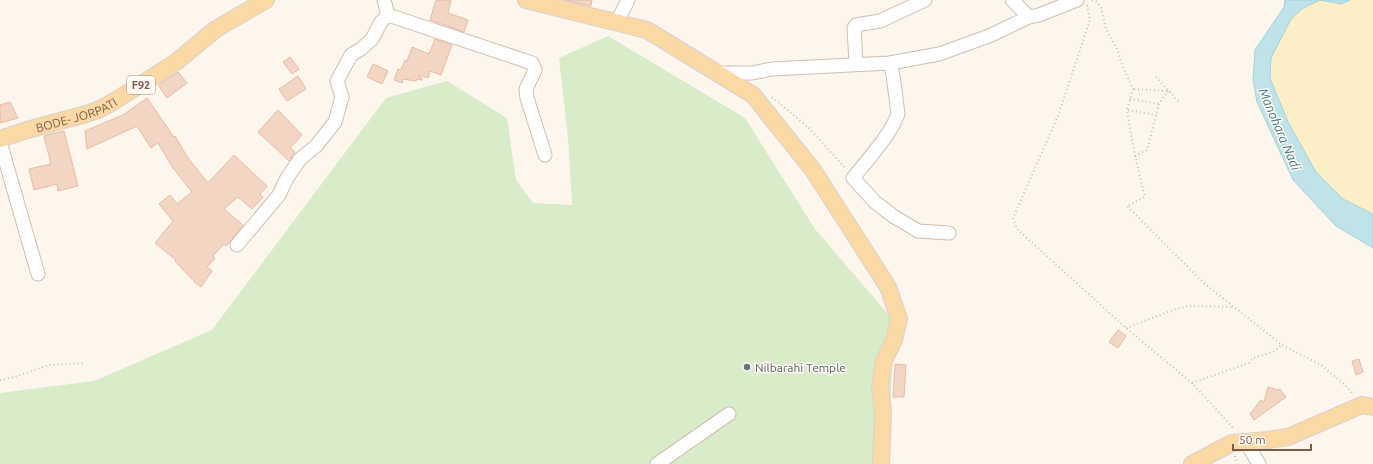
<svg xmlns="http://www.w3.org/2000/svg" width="1373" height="464" font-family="Ubuntu,sans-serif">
<rect width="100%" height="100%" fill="#fdf6ec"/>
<polygon fill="#d8ecc9" points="608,36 745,118 815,229 893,320 891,397 876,464 0,464 0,393 94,381 212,330 386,98 447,81 507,118 516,180 533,203 572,205 568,138 559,58"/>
<polygon fill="#fcefc7" points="1320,0 1341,4 1350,0 1373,0 1373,214 1343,199 1316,172 1288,122 1270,78 1271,58 1291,19 1303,8"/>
<polygon fill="#bfe3e8" stroke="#a5d3da" points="1285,0 1350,0 1341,4 1320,0 1303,8 1291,19 1271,58 1270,78 1288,122 1316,172 1343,199 1373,214 1373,248 1336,226 1293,180 1257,102 1253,80 1255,50 1284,7"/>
<g fill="#f3d5c3" stroke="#e6bba3">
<polygon points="436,0 451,0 448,13 468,20 464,32 430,20"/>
<polygon points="565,0 592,0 591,6"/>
<polygon points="435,39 452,45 441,75 430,71 428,78 419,75 418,76 422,78 422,80 417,79 416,81 403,79 402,83 394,80 398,69 401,70 405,60 407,61 412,47 429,54"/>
<polygon points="290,57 299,69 292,74 283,62"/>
<polygon points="373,64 388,71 382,84 367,77"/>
<polygon points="178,72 187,83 167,98 158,85"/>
<polygon points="298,76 306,89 287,101 279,89"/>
<polygon points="147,98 174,137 175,136 188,158 208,183 234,155 267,186 260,194 263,197 252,209 238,197 224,209 243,225 229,243 226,246 224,244 213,256 215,258 207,267 212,271 201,287 194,282 194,281 183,270 175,261 176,260 155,243 173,221 159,204 170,195 177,204 192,192 173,168 158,143 151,148 137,126 87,149 85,131 123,115"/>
<polygon points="10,102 18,118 0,123 0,105"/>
<polygon points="278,110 302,135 290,148 295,152 289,161 258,132"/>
<polygon points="64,131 78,186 58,191 57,184 34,190 29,169 51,164 44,136"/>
<polygon points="1118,330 1126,336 1118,348 1109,342"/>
<polygon points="1359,359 1363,372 1356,375 1352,361"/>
<polygon points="895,364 906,365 904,397 893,397"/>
<polygon points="1268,387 1278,390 1280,389 1286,397 1254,420 1250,414 1261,400 1264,402"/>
</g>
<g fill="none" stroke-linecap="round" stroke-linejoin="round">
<defs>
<g id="minor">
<polyline points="1012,0 1029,17"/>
<polyline points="388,15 532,63 535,70 526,89 527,98 545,155"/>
<polyline points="617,22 628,0"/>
<path d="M890 63 893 75 898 114C890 136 868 159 853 178L875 202 893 216 918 231 949 233"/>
<polyline points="856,64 854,28 856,25 880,21 925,0"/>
<polyline points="717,73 752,73 772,69 890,63 939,54 989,36 1029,17 1039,15 1077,0"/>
<polyline points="0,142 38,274"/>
<polyline points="237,245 279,195 287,178 300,159 316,146 335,122 342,97 337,81 351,55 361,49 372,39 381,22 388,15 384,0"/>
<polyline points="1246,442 1259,464"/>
<polyline points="657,464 729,414"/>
</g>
<g id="major">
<polyline points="526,0 647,30 753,95 813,170 888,287 899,319 894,340 884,361 880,386 883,413 881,464"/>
<path id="s1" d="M0 139 27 130 86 114 98 110 113 102 176 62 216 29 266 0"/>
<polyline points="1192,464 1232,443 1268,440 1288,437 1362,405 1373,407"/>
</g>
</defs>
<use href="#minor" stroke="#d1beb0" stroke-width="15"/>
<use href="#major" stroke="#dad1cd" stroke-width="18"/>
<g stroke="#d9b8a5" stroke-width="2" stroke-dasharray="1 3" stroke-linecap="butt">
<polyline points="1092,0 1097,2 1101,8 1106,29 1118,51 1122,65 1133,89 1127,110 1135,156 1145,197 1127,206 1205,284 1282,345 1321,365 1345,385 1354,395"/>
<polyline points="1087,5 1090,20 1058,116 1013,218 1017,229 1126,328 1192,383 1234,429"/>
<polyline points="1156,77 1179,102"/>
<polyline points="1134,89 1168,91"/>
<polyline points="772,97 809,128 846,169"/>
<polyline points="1130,99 1159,104"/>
<polyline points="1128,110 1156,115"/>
<polyline points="1135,156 1147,150 1159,104 1168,91"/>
<polyline points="1126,328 1176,309 1188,306 1233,307"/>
<polyline points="0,380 14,377 49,365 85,363"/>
<polyline points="1192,383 1249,363 1253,358 1273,352 1282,345"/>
<polyline points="1235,456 1237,464"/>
</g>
<use href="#minor" stroke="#fff" stroke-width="13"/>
<use href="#major" stroke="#fbd9a5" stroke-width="16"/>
</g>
<circle fill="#6b7280" stroke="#fffaf3" stroke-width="1.5" cx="747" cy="367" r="4"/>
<g text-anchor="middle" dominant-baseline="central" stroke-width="3" stroke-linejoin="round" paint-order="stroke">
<rect fill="#fffaf3" stroke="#a28b7f" stroke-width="1" x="127" y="76" width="28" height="18" rx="3"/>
<g font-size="11" font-weight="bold" fill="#7a5c4d">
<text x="141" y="85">F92</text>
</g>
<g font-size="12" fill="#7a5c4d" stroke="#fffaf3">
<text stroke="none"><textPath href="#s1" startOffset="80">BODE- JORPATI</textPath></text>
</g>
<g font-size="12" fill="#5b616d" stroke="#fffaf3" text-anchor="start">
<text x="755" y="367">Nilbarahi Temple</text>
</g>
<g font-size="13" font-style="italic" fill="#437c86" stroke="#fffaf3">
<text transform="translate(1280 129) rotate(67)">Manohara Nadi</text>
</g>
</g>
<path d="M1233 444v6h78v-6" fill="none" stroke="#7a5c4d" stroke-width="2"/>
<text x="1239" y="444" font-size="12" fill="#7a5c4d" stroke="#fffaf3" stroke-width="3" paint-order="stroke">50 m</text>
</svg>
